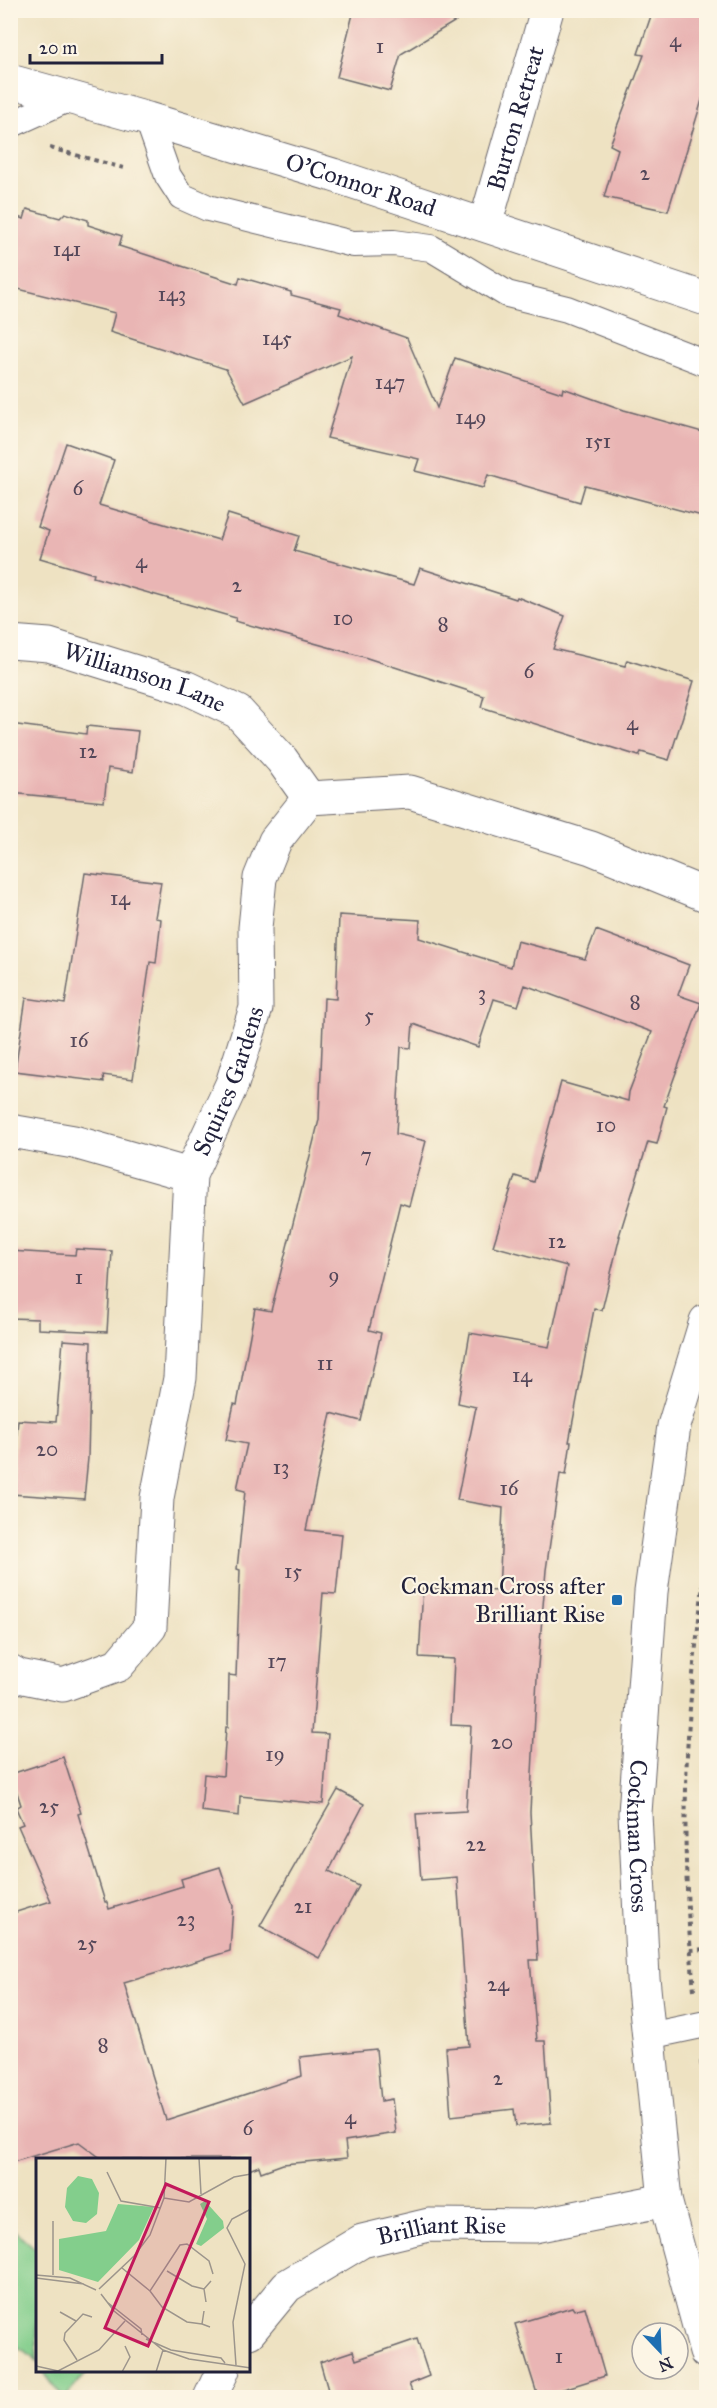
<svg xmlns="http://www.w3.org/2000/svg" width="717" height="2408" font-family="'IM FELL Great Primer',serif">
<rect width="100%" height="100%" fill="#fcf5e5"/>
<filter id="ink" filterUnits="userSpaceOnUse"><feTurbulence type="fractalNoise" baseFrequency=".0167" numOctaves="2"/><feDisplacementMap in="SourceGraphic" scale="12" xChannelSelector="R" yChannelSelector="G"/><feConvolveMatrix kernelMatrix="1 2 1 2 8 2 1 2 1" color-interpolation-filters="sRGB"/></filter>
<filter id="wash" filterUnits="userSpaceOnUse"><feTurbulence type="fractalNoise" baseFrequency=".008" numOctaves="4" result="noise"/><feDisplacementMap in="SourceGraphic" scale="24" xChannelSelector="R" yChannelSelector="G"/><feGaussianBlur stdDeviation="1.35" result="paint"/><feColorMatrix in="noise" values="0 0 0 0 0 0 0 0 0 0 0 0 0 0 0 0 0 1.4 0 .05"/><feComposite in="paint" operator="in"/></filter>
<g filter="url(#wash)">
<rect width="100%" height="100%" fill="#eee2c2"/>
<g fill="#83ce8c" stroke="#527864" stroke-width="1.5">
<polygon points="11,2227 37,2250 37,2362 33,2356 11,2343"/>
<polygon points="43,2371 88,2371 65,2398 62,2397"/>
</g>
<g id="blocks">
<g fill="#e9b5b4">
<polygon points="354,10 474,10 401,54 390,91 337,77"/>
<polygon points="653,10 706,10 706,87 668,211 604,197 618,149 610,145 644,55 638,54"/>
<polygon points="27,209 60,218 65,213 88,220 88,225 122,236 119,246 238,284 240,277 291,292 291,295 341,308 339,314 407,338 437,408 455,358 562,393 563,388 624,410 706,433 706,517 585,485 580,502 488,475 483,488 415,471 419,459 327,438 352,356 245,403 226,369 110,332 115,313 10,287 10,215 24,219"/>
<polygon points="66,443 114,460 99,505 219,540 228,514 299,536 294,551 414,584 420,568 516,599 517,597 565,616 553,649 625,666 627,660 694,681 669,760 641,752 639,756 481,707 484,696 364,657 235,621 236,618 93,577 94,574 40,558 49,531 38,527"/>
<polygon points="10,724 86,734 87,726 138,731 133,772 108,768 104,802 10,793"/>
<polygon points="85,873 161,882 155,918 161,919 156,963 150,962 133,1079 103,1075 104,1082 15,1071 26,998 65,1004"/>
<polygon points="339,915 420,920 419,938 511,967 517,941 585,959 596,930 689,965 678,995 701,1003 664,1106 667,1107 657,1144 648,1142 619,1236 620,1236 602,1310 594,1309 569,1442 571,1442 566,1475 560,1474 546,1570 537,1678 530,1812 538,1960 530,1960 537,2041 545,2041 551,2123 516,2126 514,2109 451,2116 446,2048 469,2046 457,1877 421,1880 416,1814 466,1811 471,1726 451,1725 454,1659 419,1657 423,1588 499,1591 503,1508 457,1500 476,1407 458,1403 470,1333 549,1347 567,1266 493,1246 515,1176 534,1182 561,1082 628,1101 629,1092 652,1032 525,985 518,1006 494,999 478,1047 413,1024 411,1048 401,1047 396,1134 426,1141 409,1206 400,1203 369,1330 381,1333 361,1421 331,1413 306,1530 342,1534 336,1594 323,1593 312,1733 328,1734 323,1804 240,1796 239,1816 201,1811 204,1774 223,1776 226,1727 228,1727 229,1675 236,1676 240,1570 237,1569 245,1491 237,1489 247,1444 226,1440 234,1404 237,1405 255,1308 271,1311 319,1120 324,998 336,999"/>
<polygon points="76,1249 112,1251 107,1332 38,1329 38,1319 10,1318 10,1251 75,1255"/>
<polygon points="63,1340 91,1342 88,1458 84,1499 11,1494 18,1420 56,1422"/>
<polygon points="63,1757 81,1813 78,1814 105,1902 107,1902 109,1909 183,1886 181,1879 220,1867 233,1906 230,1951 124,1983 166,2120 302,2076 300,2057 376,2049 381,2101 392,2099 396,2133 345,2141 347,2158 283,2164 261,2172 259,2166 249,2170 249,2159 102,2159 79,2142 10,2163 10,1914 51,1901 18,1826 23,1824 16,1808 21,1805 11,1774"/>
<polygon points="338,1790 364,1804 329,1871 359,1886 319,1958 260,1926"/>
<polygon points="572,2307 574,2310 585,2307 605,2376 538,2397 515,2324"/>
<polygon points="417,2339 429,2376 409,2384 414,2397 330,2397 320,2362 353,2351 356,2360"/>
</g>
</g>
</g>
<g filter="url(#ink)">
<use href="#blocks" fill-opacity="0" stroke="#69656a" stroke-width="1.5"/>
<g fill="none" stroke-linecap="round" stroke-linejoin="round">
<defs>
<g id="service">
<polyline points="148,119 168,176 181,196 208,208 353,244 394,243 431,248 507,294 567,309 706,363"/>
<polyline points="10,125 72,97"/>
<polyline points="649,2036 706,2024"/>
</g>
<g id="minor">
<path id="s1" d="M485 225 547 10"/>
<path id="s2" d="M10 642 49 645 187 688 238 712 282 760 309 798"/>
<polyline points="10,1131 74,1142 190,1175"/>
<path id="s3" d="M10 1671 19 1676 63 1685 118 1665 150 1627 157 1498 180 1378 190 1175 232 1084 256 1008 255 928 260 878 275 841 309 798 410 792 591 848 706 895"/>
<path id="s4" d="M249 2332 287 2286 362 2241 429 2225 534 2226 665 2200"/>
<polyline points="210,2398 223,2370"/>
</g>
<g id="tertiary">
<path id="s5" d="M10 81 148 119 333 175 706 299"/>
<path id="s6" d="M706 1321 674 1426 651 1592 635 1813 643 1978 665 2200 706 2352"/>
</g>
</defs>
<use href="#service" stroke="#69656a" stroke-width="28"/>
<use href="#minor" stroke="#69656a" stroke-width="35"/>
<use href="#tertiary" stroke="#69656a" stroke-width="35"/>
<g stroke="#69656a" stroke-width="4" stroke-dasharray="4.5 4.5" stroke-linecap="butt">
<polyline points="50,148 127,169"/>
<polyline points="690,1950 706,1949"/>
<path d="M694 1990C688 1923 684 1856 686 1789 687 1713 697 1636 706 1560"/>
<polyline points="701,2061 706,2101"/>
</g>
<use href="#service" stroke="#fff" stroke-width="26"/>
<use href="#minor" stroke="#fff" stroke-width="33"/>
<use href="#tertiary" stroke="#fff" stroke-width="33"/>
</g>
</g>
<rect fill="#1f6fb2" stroke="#fcf5e5" stroke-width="2" x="611" y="1594" width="12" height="12" rx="3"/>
<g text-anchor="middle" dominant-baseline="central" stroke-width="4.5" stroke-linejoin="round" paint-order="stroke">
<g font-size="21" fill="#544759">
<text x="675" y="40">4</text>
<text x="380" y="46">1</text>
<text x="645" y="173">2</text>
<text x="67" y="249">141</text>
<text x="172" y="294">143</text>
<text x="277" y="338">145</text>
<text x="390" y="382">147</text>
<text x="471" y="417">149</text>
<text x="598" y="441">151</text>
<text x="78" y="488">6</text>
<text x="141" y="561">4</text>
<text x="237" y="585">2</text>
<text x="343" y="618">10</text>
<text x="443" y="624">8</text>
<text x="529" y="671">6</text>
<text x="632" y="723">4</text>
<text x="88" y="751">12</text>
<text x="120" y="898">14</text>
<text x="482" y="993">3</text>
<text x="635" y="1002">8</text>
<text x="369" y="1015">5</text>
<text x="79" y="1040">16</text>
<text x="606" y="1125">10</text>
<text x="366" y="1155">7</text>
<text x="557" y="1241">12</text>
<text x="334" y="1275">9</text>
<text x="79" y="1277">1</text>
<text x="325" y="1363">11</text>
<text x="522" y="1375">14</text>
<text x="47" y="1449">20</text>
<text x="281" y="1467">13</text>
<text x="509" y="1488">16</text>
<text x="293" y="1571">15</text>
<text x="277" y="1661">17</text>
<text x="502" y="1742">20</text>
<text x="275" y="1754">19</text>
<text x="49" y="1806">25</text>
<text x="476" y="1844">22</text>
<text x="303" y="1906">21</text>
<text x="186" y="1919">23</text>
<text x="87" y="1943">25</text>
<text x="498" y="1984">24</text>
<text x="103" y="2045">8</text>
<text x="498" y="2078">2</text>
<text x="350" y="2117">4</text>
<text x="248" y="2128">6</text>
<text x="559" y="2356">1</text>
</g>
<g font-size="24" fill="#22223b" stroke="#fcf5e5">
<text stroke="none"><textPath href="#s1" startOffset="111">Burton Retreat</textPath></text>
<text stroke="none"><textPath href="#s5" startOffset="366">O'Connor Road</textPath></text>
<text stroke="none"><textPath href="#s2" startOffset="140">Williamson Lane</textPath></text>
<text stroke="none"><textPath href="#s3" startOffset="720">Squires Gardens</textPath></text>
<text stroke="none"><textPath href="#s6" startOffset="522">Cockman Cross</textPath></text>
<text stroke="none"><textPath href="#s4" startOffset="228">Brilliant Rise</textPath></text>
</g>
<g font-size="24" fill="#22223b" stroke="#fcf5e5" text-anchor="end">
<text x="605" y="1586">Cockman Cross after<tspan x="605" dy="28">Brilliant Rise</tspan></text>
</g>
</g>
<g transform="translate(36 2158)">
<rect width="214" height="214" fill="#eee2c2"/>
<path d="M42 18 56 21 63 35 61 56 50 65 37 63 29 49 31 30ZM169 43 187 63 188 70 165 88 160 86 171 61 164 46ZM82 46 118 49 103 82 62 124 23 112V81L70 73Z" fill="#83ce8c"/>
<path fill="none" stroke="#9c958c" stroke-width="1.5" d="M163 0 165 36M71 14 85 43 125 50M128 40 153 44 198 19 215 16M86 110 114 133 144 87 151 86 173 103 177 116M131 113 156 128 168 131M0 117 34 120 60 132M17 117V63M0 120 48 126M63 131 98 98 114 77 128 40 130 0M114 133 126 149 151 164 166 166M65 136 78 153 127 192 153 201 215 210M71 144 105 171 106 177M170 144 168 131 175 123M168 153 166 166 174 169M24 154 40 163M110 181 135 192 185 200 189 205M41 202 28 182 29 175 47 156 56 159M200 207 197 164 209 106 191 70 196 61 215 51M0 208 22 213 63 192 89 163M86 214 94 199 89 188M120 214 127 192"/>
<path fill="#c2185b" fill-opacity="0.15" stroke="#c2185b" stroke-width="3" d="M130 26 173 44 112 188 69 170Z"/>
<rect width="214" height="214" fill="none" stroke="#22223b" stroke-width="3"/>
</g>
<rect width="717" height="2408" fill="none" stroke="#fcf5e5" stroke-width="36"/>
<g transform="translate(660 2351) rotate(157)"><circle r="28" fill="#fcf5e5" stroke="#a5a1a1" stroke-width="1.5"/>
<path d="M0-4.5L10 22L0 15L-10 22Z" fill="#1f6fb2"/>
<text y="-9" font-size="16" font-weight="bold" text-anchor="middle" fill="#22223b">N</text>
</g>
<path d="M30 54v9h132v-9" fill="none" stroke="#22223b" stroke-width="3"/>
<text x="39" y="54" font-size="18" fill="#22223b" stroke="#fcf5e5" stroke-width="4.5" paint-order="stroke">20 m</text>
</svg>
